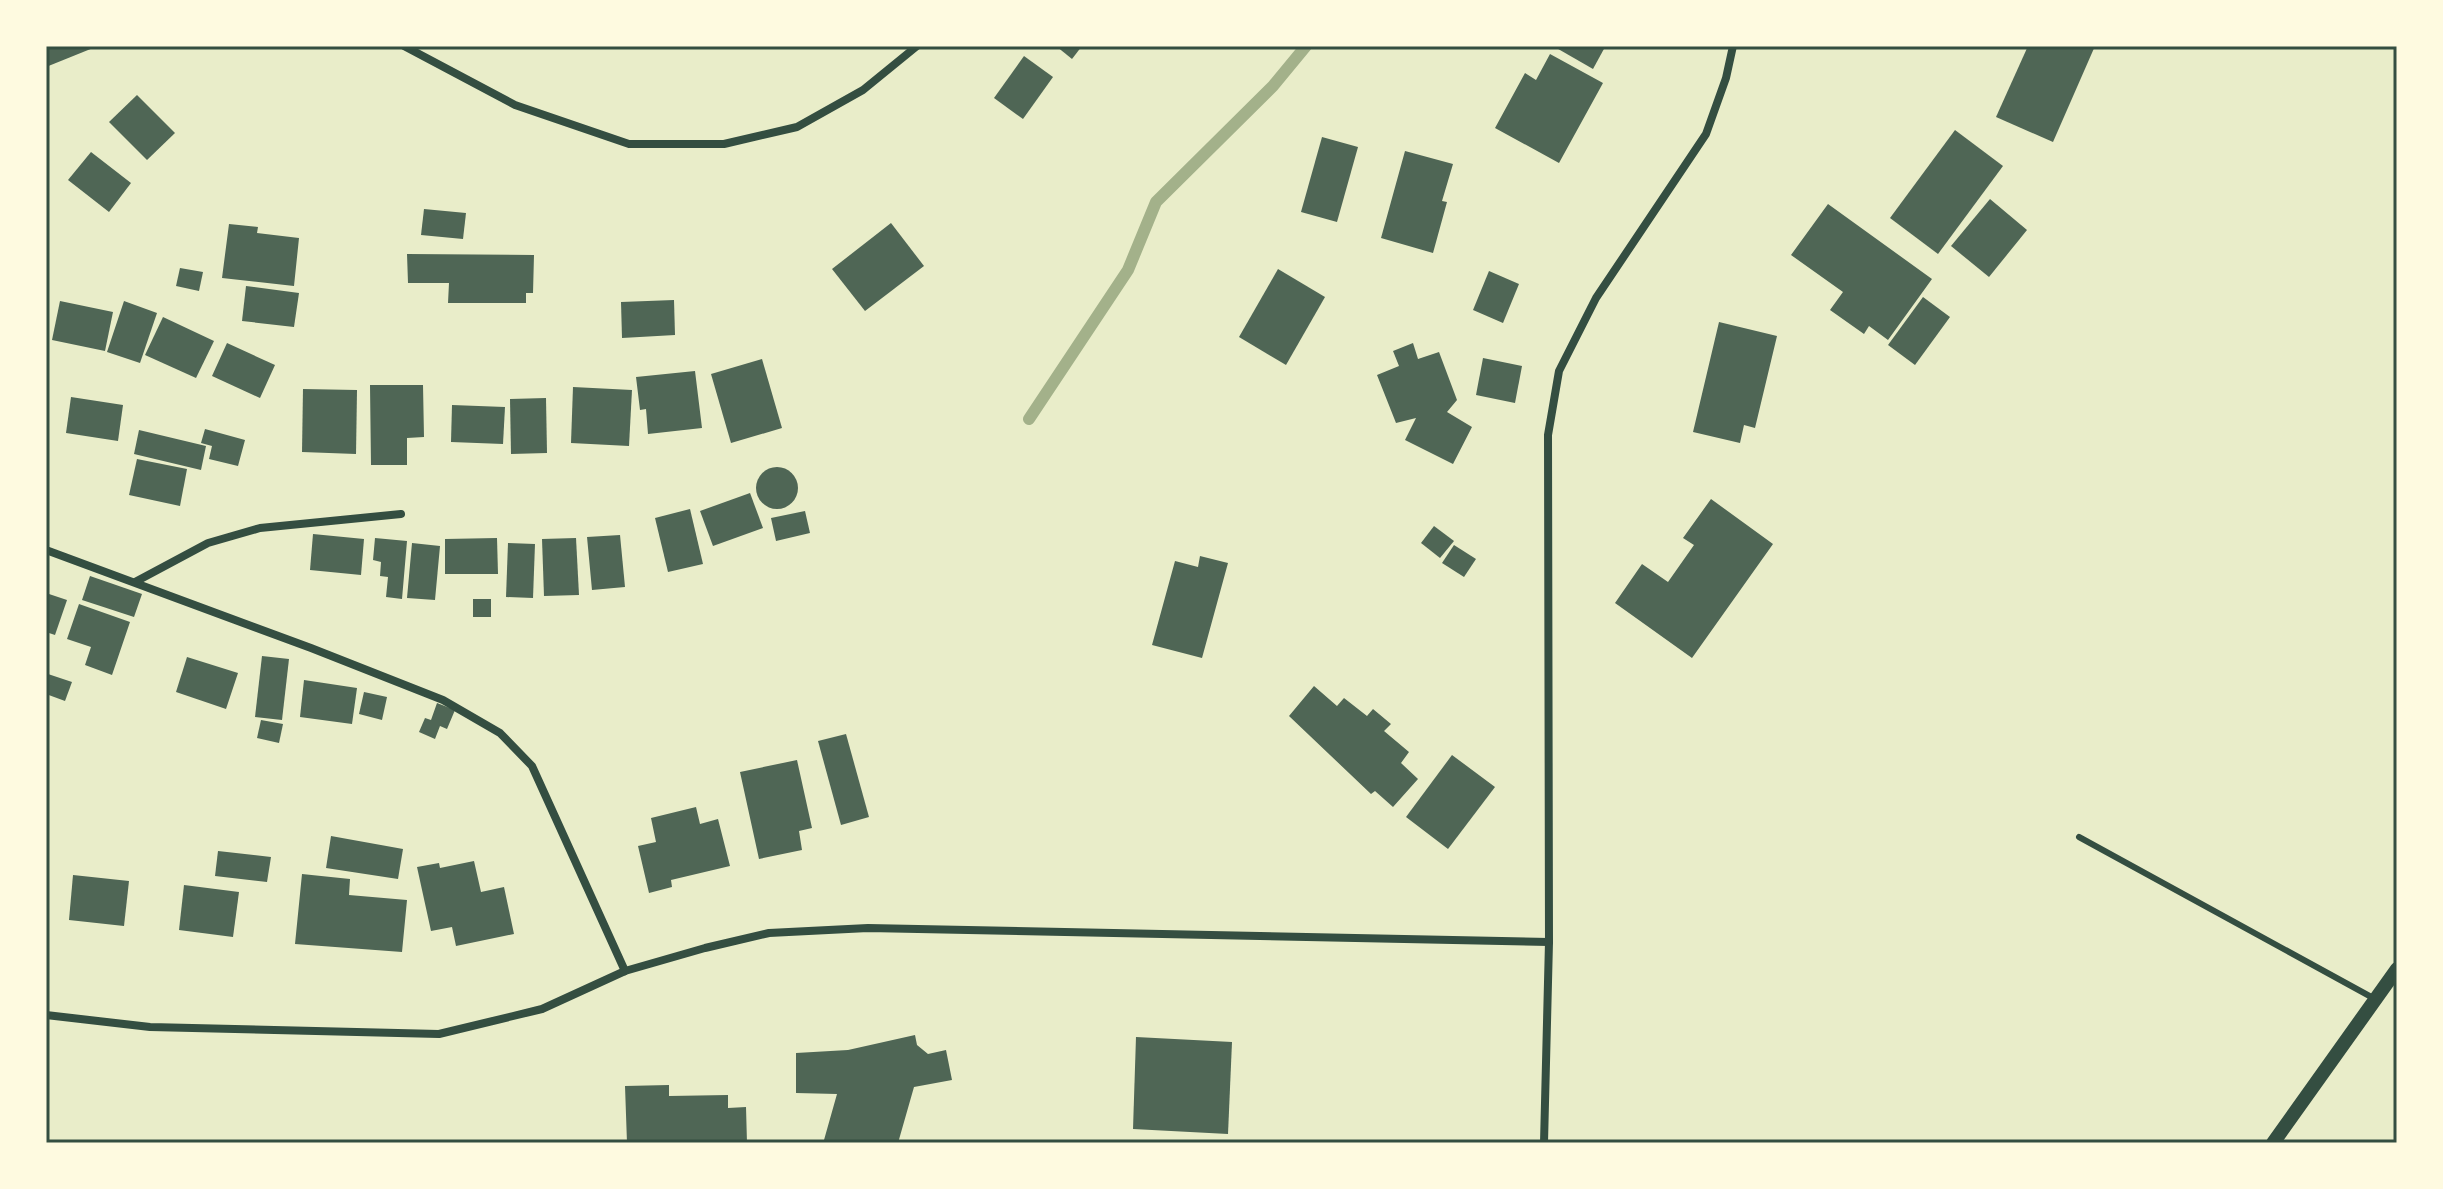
<svg xmlns="http://www.w3.org/2000/svg" width="2443" height="1189" font-family="'Titillium Web',sans-serif">
<rect width="100%" height="100%" fill="#e9edc9"/>
<g fill="none" stroke-linecap="round" stroke-linejoin="round">
<polyline stroke="#a3b18a" stroke-width="12" points="1029,419 1128,270 1156,202 1273,86 1306,46"/>
</g>
<g fill="#4f6655">
<polygon points="46,46 98,46 46,67"/>
<polygon points="1056,46 1082,46 1072,59"/>
<polygon points="1553,46 1603,46 1605,47 1593,69"/>
<polygon points="2028,46 2095,46 2053,142 1996,117"/>
<polygon points="1550,54 1603,83 1559,163 1495,128 1525,73 1536,80"/>
<polygon points="1024,56 1053,77 1023,119 994,98"/>
<polygon points="137,95 175,133 147,160 109,122"/>
<polygon points="1955,130 2003,166 1938,254 1890,218"/>
<polygon points="1322,137 1358,147 1337,222 1301,212"/>
<polygon points="1405,151 1453,164 1442,201 1447,202 1433,253 1381,238"/>
<polygon points="91,152 131,183 109,212 68,180"/>
<polygon points="1990,199 2027,230 1989,277 1951,246"/>
<polygon points="1828,204 1932,279 1888,340 1869,326 1864,334 1830,310 1843,292 1791,255"/>
<polygon points="424,209 466,213 463,239 421,235"/>
<polygon points="891,223 924,266 865,311 832,269"/>
<polygon points="229,224 258,227 257,233 299,238 294,286 222,278"/>
<polygon points="407,254 534,255 533,293 526,293 526,303 448,303 449,283 408,283"/>
<polygon points="180,268 203,272 199,291 176,286"/>
<polygon points="1278,269 1325,297 1286,365 1239,337"/>
<polygon points="1489,271 1519,284 1503,323 1473,310"/>
<polygon points="246,286 299,293 294,327 242,321"/>
<polygon points="1923,297 1950,317 1915,365 1888,345"/>
<polygon points="674,300 675,335 622,338 621,302"/>
<polygon points="60,301 113,312 105,351 52,340"/>
<polygon points="124,301 157,313 140,363 107,352"/>
<polygon points="163,317 214,341 196,378 145,355"/>
<polygon points="1719,322 1777,336 1755,428 1744,425 1740,443 1693,432"/>
<polygon points="227,343 275,365 260,398 212,376"/>
<polygon points="1413,343 1418,359 1439,352 1457,400 1447,412 1472,427 1453,464 1405,440 1416,418 1396,423 1377,375 1399,366 1393,351"/>
<polygon points="1483,358 1522,366 1515,403 1476,395"/>
<polygon points="762,359 782,428 731,443 711,374"/>
<polygon points="695,371 702,428 648,434 646,409 640,410 636,377"/>
<polygon points="370,385 423,385 424,437 407,438 407,465 371,465"/>
<polygon points="573,387 632,390 629,446 571,443"/>
<polygon points="303,389 357,390 356,454 302,452"/>
<polygon points="71,397 123,405 118,441 66,433"/>
<polygon points="546,398 547,453 511,454 510,399"/>
<polygon points="452,405 505,407 503,444 451,442"/>
<polygon points="205,429 245,440 238,466 209,459 212,446 201,443"/>
<polygon points="139,430 206,446 201,470 134,454"/>
<polygon points="137,459 187,469 180,506 129,495"/>
<circle cx="777" cy="488" r="21"/>
<polygon points="750,493 763,528 713,546 700,511"/>
<polygon points="1711,499 1773,544 1692,658 1615,603 1642,564 1668,582 1694,545 1683,538"/>
<polygon points="690,509 703,564 668,572 655,518"/>
<polygon points="805,511 810,533 776,541 771,518"/>
<polygon points="1434,526 1454,541 1440,558 1421,543"/>
<polygon points="313,534 364,539 361,575 310,570"/>
<polygon points="620,535 625,587 592,590 587,537"/>
<polygon points="375,538 407,541 402,599 386,597 388,577 380,576 381,562 373,560"/>
<polygon points="497,538 498,574 445,574 445,539"/>
<polygon points="576,538 579,595 544,596 542,539"/>
<polygon points="412,543 440,546 435,600 407,598"/>
<polygon points="508,543 535,544 533,598 506,597"/>
<polygon points="1454,545 1476,559 1464,577 1442,563"/>
<polygon points="1200,556 1228,563 1202,658 1152,645 1175,561 1198,567"/>
<polygon points="90,576 142,594 134,617 82,600"/>
<polygon points="46,593 67,600 55,635 46,632"/>
<rect x="473" y="599" width="18" height="18"/>
<polygon points="79,604 130,622 112,675 85,665 91,647 67,639"/>
<polygon points="262,656 289,659 282,720 255,717"/>
<polygon points="187,657 238,673 226,709 176,692"/>
<polygon points="48,674 72,682 65,701 46,694"/>
<polygon points="304,680 357,688 352,724 300,717"/>
<polygon points="1314,686 1337,706 1344,698 1367,716 1373,709 1391,724 1384,731 1409,752 1401,763 1418,779 1393,807 1375,791 1371,794 1289,716"/>
<polygon points="364,692 387,697 382,720 359,714"/>
<polygon points="437,703 455,710 447,729 440,726 435,739 419,732 425,718 431,720"/>
<polygon points="261,720 283,724 279,743 257,738"/>
<polygon points="846,734 869,817 841,825 818,741"/>
<polygon points="1452,755 1495,787 1448,849 1406,817"/>
<polygon points="797,760 812,828 799,831 802,850 759,859 740,772"/>
<polygon points="696,807 700,824 718,819 730,866 671,880 672,887 649,893 638,846 656,842 651,818"/>
<polygon points="331,836 403,849 398,879 326,868"/>
<polygon points="218,851 271,857 267,882 215,876"/>
<polygon points="474,861 481,892 504,887 514,934 456,946 452,927 431,931 417,867 439,863 440,868"/>
<polygon points="302,874 350,879 349,895 407,900 402,952 295,944"/>
<polygon points="73,875 129,881 124,926 69,920"/>
<polygon points="184,885 239,892 233,937 179,930"/>
<polygon points="915,1035 917,1045 928,1054 946,1050 952,1080 914,1087 898,1143 835,1143 824,1140 837,1094 796,1093 796,1053 848,1050"/>
<polygon points="1136,1037 1232,1042 1228,1134 1133,1129"/>
<polygon points="669,1085 669,1096 728,1095 728,1108 746,1107 747,1143 627,1143 625,1086"/>
</g>
<g fill="none" stroke-linecap="round" stroke-linejoin="round">
<polyline stroke="#344e41" stroke-width="6" points="2079,837 2375,999"/>
<g stroke="#344e41" stroke-width="8">
<polyline points="404,46 515,105 629,144 724,144 797,127 863,90 917,46"/>
<polyline points="46,550 311,648 443,700 500,733 532,766 625,971"/>
<polyline points="135,582 208,543 260,528 401,514"/>
<polyline points="46,1015 150,1027 439,1034 542,1009 625,971 705,948 769,933 868,928 1549,942"/>
<polyline points="1544,1143 1549,942 1548,435 1559,371 1596,298 1706,134 1726,78 1733,46"/>
</g>
<polyline stroke="#344e41" stroke-width="14" points="2273,1143 2397,969"/>
</g>
<rect width="2443" height="1189" fill="none" stroke="#fefae0" stroke-width="96"/>
<rect x="48" y="48" width="2347" height="1093" fill="none" stroke="#344e41" stroke-width="3"/>
</svg>
